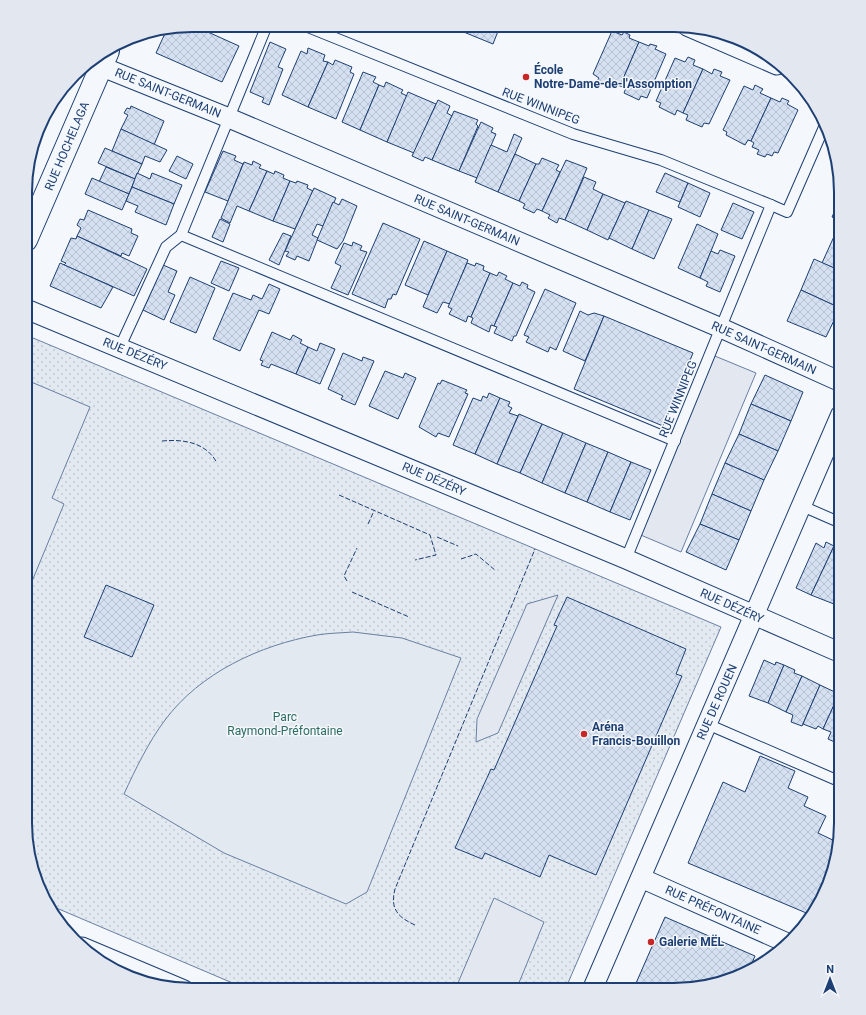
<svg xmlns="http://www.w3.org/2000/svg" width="866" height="1015" font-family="Roboto,sans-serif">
<defs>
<pattern id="grass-dots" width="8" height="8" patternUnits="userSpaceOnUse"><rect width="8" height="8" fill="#e3e9f0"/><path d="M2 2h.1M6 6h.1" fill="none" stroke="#c2c9d1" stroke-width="1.8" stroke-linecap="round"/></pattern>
<pattern id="building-cross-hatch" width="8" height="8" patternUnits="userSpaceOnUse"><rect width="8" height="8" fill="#d5e0f0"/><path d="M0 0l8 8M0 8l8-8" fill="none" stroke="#b6c1d1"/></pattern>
</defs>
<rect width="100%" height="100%" fill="#f4f7fb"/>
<polygon fill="url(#grass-dots)" stroke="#687fa3" points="26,335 721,627 565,990 249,990 47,904 31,866 25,823"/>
<g fill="#e3e9f0" stroke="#687fa3">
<polygon points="29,381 90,407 52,498 64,504 28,591 26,590 26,388"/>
<path d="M353 632 402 638 461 658 367 892 346 904 224 853 124 794C136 768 148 743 165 720 200 673 260 645 317 635 329 633 341 633 353 632Z"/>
</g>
<g fill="#e3e8f0" stroke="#687fa3">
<polygon points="710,354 756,373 681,552 636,533"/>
<polygon points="558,595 498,733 476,742 477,719 527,604"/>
<polygon points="494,898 544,922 516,990 455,990"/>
</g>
<g fill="url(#building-cross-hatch)" stroke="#1d3f73">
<polygon points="192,25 200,25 199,28 239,46 222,82 156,53 167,29"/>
<polygon points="449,26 500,26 493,44"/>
<polygon points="612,31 622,35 624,32 630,35 629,38 639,42 620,86 615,83 612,88 597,81 599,78 593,74"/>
<polygon points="270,42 286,49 278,67 283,69 269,105 262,102 264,98 250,92"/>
<polygon points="639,42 649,46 650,44 657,46 655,49 666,54 647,98 641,96 639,100 624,93 626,88 620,86"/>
<polygon points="308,48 325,55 323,61 328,62 308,107 282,95 301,51 307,54"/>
<polygon points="688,57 695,60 693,65 703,69 683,113 677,110 675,115 659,107 661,103 656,101 675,58 685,62"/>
<polygon points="335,60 352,67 350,72 354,74 336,119 308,107 328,62 333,65"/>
<polygon points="703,69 712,74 714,69 722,72 720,76 730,80 709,124 704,123 702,127 686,120 688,115 683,113"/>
<polygon points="363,72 376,77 373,82 379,85 360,130 342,122"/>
<polygon points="386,82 403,90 401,93 407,96 387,142 360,130 379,85 384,87"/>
<polygon points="755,85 763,89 760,93 771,98 751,141 748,140 745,145 726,135 727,132 723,130 744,86 753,90"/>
<polygon points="408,92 436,104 414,153 387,142"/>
<polygon points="771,98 780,102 782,98 789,101 787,104 798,110 778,153 774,152 772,156 767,154 765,157 757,154 759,150 752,147 754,143 751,141"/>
<polygon points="438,100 450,106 447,113 452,116 432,160 425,157 423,161 412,156"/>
<polygon points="131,106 164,121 154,145 121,129 128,115 124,113 127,108 130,109"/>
<polygon points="454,111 478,120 476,124 478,126 459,171 432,160"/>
<polygon points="481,122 493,128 491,132 496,134 477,178 459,171"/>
<polygon points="121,129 167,150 160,162 145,156 142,164 112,151"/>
<polygon points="514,134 522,138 498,192 475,182 491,145 507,152"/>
<polygon points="105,148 142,164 135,179 98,163"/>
<polygon points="223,151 236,156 234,160 243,164 228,201 205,192"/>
<polygon points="515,154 536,164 519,201 498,192"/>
<polygon points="177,156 193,164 186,179 169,171"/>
<polygon points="542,158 559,165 556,170 560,172 542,211 537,209 534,213 523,208 525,204 519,201 536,164 539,164"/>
<polygon points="566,160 587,168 565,220 559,218 557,223 548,218 550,215 542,211"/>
<polygon points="253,161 261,165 259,168 267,171 249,211 237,206 230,223 221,218 244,162 252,165"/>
<polygon points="106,167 135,179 129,194 99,182"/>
<polygon points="267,171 274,174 275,171 284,175 283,178 290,181 273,221 249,211"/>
<polygon points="137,173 150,179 152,173 182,185 174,204 132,187"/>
<polygon points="665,173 688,183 680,202 656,192"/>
<polygon points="584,177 596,182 593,189 603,194 587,230 565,220"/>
<polygon points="92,178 129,194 122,210 85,194"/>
<polygon points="290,181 296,183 297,181 308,185 307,188 313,191 295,229 273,221"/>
<polygon points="688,183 710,193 700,217 678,207"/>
<polygon points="132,187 174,204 166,225 135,212 138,206 126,201"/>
<polygon points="314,188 336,198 323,226 317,224 312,235 318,238 309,261 297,256 295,260 286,256 289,252 285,251"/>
<polygon points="603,194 625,203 608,240 587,230"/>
<polygon points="841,197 841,221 832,217"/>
<polygon points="342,199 357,206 343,241 337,249 317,240 333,202 339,205"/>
<polygon points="626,201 649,210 632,249 609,238"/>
<polygon points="733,203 754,212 742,239 721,230"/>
<polygon points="88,210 132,229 131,233 138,236 129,256 122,253 121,256 77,236 81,228 77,225 80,219 84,220"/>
<polygon points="649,210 672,219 654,259 632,249"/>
<polygon points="220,219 230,224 223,242 212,237"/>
<polygon points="841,221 841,271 822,263"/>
<polygon points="383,223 420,239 396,295 393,294 391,299 388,299 385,308 352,294"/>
<polygon points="697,224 718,234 700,278 678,268"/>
<polygon points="283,233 291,236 279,265 269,260"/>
<polygon points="77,236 147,269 134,296 64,265 66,263 61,261 71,238 76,239"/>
<polygon points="424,241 447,251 428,295 405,285"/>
<polygon points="353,242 362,246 360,250 367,252 348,295 331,288 341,266 335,263 344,243 352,246"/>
<polygon points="720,250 735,256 720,292 706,286 708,282 700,278 711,251 718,254"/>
<polygon points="447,251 468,260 450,304 443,302 437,313 423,307"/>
<polygon points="814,259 841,271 840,308 801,290"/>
<polygon points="221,261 239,268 229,291 211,283"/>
<polygon points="60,263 113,287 101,308 50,286"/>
<polygon points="467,263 475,266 476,263 484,266 483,270 490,273 471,317 468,316 466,322 449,314 452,309 448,307"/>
<polygon points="163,265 177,271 168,292 175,295 164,320 143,310"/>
<polygon points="499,272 507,276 505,279 513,283 494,326 491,325 489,332 471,323 473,318 471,317 490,273 497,276"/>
<polygon points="190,277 215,288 196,333 170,322"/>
<polygon points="522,282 528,285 527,288 535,292 516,336 514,336 512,341 494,333 497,327 494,326 513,283 520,286"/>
<polygon points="269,284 280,289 269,314 259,310 240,351 213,339 233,293 251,300 253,295 262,299"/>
<polygon points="545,289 576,303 556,350 550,347 548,352 526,342 529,337 524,335"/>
<polygon points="801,290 840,308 826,337 787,321"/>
<polygon points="580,311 588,315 594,313 604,316 585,361 563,351"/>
<polygon points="604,316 693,353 663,426 574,389"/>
<polygon points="272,332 290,340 293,335 302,340 300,343 308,347 296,374 271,364 269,368 261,365 263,361 260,360"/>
<polygon points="320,343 335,349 320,384 296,374 308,347 317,351"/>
<polygon points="343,353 362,361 363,357 374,361 355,405 341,399 343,396 328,389"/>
<polygon points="385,371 403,378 405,373 416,378 398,419 369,406"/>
<polygon points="765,375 803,392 791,421 751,404"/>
<polygon points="442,380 467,390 465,393 468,394 449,437 438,433 436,437 419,427 438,383 440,384"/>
<polygon points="489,393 500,398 475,454 453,445 473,398 481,401 483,396 487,398"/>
<polygon points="500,398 510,402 508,406 512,408 509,413 518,416 497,464 475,454"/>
<polygon points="751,404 791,421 778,451 739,434"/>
<polygon points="519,414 542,424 520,473 497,464"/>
<polygon points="542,424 563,433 542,483 520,473"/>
<polygon points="563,433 586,443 565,493 542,483"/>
<polygon points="739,434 778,451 764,480 725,463"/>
<polygon points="586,443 608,452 587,502 565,493"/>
<polygon points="608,452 631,462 610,512 587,502"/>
<polygon points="631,462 651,470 630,520 610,512"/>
<polygon points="725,463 764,480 751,511 712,494"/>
<polygon points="712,494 751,511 739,540 700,524"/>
<polygon points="841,494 841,513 834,510"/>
<polygon points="700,524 739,540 726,570 686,552"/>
<polygon points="826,542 834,546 811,595 796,588 816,543 824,548"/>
<polygon points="834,546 841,549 841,601 839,606 811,595"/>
<polygon points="106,585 154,605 132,657 84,637"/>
<polygon points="567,597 686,649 676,674 682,676 596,875 549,855 540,877 485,853 482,859 455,848 491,769 494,770 557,626 554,625"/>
<polygon points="764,660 775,665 776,662 784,665 768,703 749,696"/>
<polygon points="784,665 795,670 794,673 802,676 786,712 768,703"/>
<polygon points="802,676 820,685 802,726 791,722 793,715 786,712"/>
<polygon points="820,685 839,694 823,729 818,726 816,729 803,724"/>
<polygon points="839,694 841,694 841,740 839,744 828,739 831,732 823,729"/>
<polygon points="760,756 795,771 788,788 808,797 804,806 826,816 818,833 839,843 835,863 811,915 688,863 723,782 745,792"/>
<polygon points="665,917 755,956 749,970 684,990 633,990"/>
</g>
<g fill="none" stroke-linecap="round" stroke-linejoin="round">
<defs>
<g id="lane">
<polyline points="303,25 573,134 661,160 771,205 626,559"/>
<polyline points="771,205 787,212 825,125"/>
<polyline points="181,235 675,441"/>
<polyline points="120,347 166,247 181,235 267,25"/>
<polyline points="802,506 841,523"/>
<polyline points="707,724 841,782"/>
</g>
<g id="street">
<polyline points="687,26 777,65"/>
<polyline points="90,62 229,118 721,328 841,382"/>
<polyline points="26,309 626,559 841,653"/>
<polyline points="641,878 785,942"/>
<polyline points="82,947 184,990"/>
<polyline points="592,990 841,414"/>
</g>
<polyline id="secondary" points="26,240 108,51"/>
</defs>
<use href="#lane" stroke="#1d3f73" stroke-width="12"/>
<use href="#street" stroke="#1d3f73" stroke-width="21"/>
<use href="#secondary" stroke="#1d3f73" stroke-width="24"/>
<use href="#lane" stroke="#f4f7fb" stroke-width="10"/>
<use href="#street" stroke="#f4f7fb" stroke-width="19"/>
<use href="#secondary" stroke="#f4f7fb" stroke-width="22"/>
<g stroke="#1d3f73" stroke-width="1" stroke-dasharray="5 2" stroke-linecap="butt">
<path d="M162 441C183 439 206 442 217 463"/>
<polyline points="339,495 430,535 436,555 415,560"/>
<polyline points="368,524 374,511"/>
<polyline points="437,537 458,546"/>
<polyline points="461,559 476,554 496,571"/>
<polyline points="347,581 344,576 357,548"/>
<polyline points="352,592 409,617"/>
<path d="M415 925C397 917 390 908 395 889L535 549"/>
</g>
</g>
<g fill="#c62828" stroke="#f4f7fb" stroke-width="1.5">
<circle cx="526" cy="77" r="4"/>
<circle cx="584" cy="734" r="4"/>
<circle cx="651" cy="942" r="4"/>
</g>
<g text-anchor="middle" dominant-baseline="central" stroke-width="3" stroke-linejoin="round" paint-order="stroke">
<g font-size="12" font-weight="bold" fill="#1d3f73" stroke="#f4f7fb" text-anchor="start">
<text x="534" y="70">École<tspan x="534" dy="14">Notre-Dame-de-l'Assomption</tspan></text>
<text x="592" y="727">Aréna<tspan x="592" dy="14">Francis-Bouillon</tspan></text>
<text x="659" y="942">Galerie MËL</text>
</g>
<g font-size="12" fill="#1d3f73" stroke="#f4f7fb">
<text transform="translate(168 93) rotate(22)">RUE SAINT-GERMAIN</text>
<text transform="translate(541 106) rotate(21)">RUE WINNIPEG</text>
<text transform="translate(67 146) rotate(-67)">RUE HOCHELAGA</text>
<text transform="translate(467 220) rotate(23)">RUE SAINT-GERMAIN</text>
<text transform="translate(764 348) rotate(24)">RUE SAINT-GERMAIN</text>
<text transform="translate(135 354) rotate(22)">RUE DÉZÉRY</text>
<text transform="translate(678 399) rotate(-68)">RUE WINNIPEG</text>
<text transform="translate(434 479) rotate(23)">RUE DÉZÉRY</text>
<text transform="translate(732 606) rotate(24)">RUE DÉZÉRY</text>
<text transform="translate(717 702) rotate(-66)">RUE DE ROUEN</text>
<text transform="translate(713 910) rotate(24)">RUE PRÉFONTAINE</text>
</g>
<g font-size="12" fill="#2c6c60" stroke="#f4f7fb">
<text x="285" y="717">Parc<tspan x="285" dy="14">Raymond-Préfontaine</tspan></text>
</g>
</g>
<path d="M0 0H866V1015H0ZM192 32H674A160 160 0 0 1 834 192V823A160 160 0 0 1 674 983H192A160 160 0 0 1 32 823V192A160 160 0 0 1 192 32Z" fill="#e3e8f0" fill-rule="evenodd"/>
<path fill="none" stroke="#1d3f73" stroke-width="2" d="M192 32H674A160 160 0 0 1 834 192V823A160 160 0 0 1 674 983H192A160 160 0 0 1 32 823V192A160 160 0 0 1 192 32Z"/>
<g transform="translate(830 979)" stroke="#f4f7fb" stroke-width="3" paint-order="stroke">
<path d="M0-3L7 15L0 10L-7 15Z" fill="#1d3f73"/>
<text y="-6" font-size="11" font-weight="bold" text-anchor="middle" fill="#1d3f73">N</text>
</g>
</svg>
